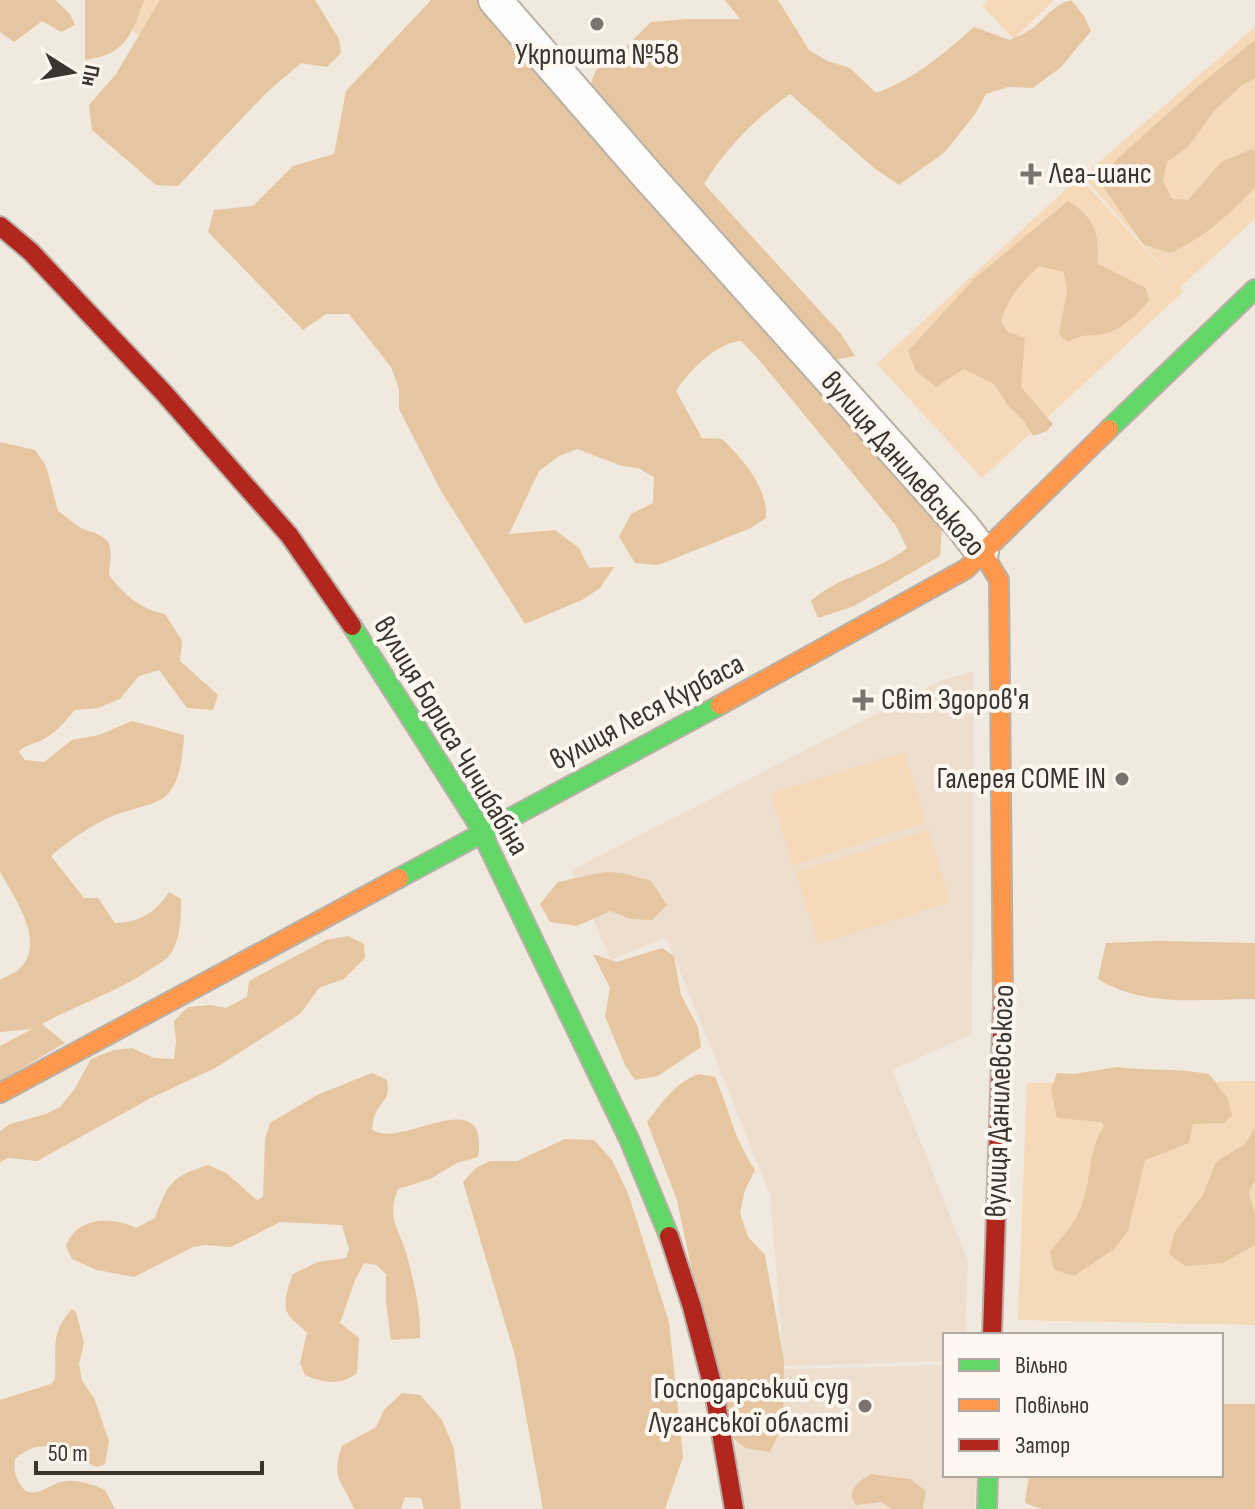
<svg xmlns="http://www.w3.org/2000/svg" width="1255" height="1509" font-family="'Sofia Sans Condensed',sans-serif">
<rect width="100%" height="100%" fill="#f1e8de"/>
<g fill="#eddecd">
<polygon points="974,671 972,1034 892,1070 968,1261 965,1335 945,1335 945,1361 784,1366 770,1194 666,937 611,960 572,870 940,681"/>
<polygon points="945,1365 945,1475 976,1475 975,1509 741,1509 729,1371"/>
</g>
<g fill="#f5d9b8">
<polygon points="97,0 179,0 143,39"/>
<polygon points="988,0 1054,0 1014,39 982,6"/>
<polygon points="1255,27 1255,219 1180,287 1184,291 982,478 877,364 1079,177 1175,281 1083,176"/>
<polygon points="904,752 926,822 793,865 771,794"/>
<polygon points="928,830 950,902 818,944 796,872"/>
<polygon points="1255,1081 1255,1325 1018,1320 1027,1083"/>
</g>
<g fill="#e5c6a1">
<polygon points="0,0 55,0 70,14 75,25 61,32 42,21 14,42 0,32"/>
<path d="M85 0H144C131 36 126 54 85 60Z"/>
<polygon points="160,0 315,0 339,39 341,53 327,67 301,63 266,93 178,186 156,185 92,130 89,105 116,74"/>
<path d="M431 0H478L525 57 942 524 940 556 854 606 818 618 811 601C839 575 878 572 907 548L896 526 760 361 741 341C718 342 688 371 676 391L702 438 722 439C743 459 768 488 766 518L751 528 658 565 635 563 619 537 631 514 653 503 654 477 638 468 622 466 577 449 559 456 539 471 509 534 555 530 579 548 589 568 614 567 600 588 582 600 525 624 441 491 399 409V389L391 367 349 314H326L303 330 208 232 214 210 253 206 293 166 334 154 346 91Z"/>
<path d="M725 0H778L809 50 827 61 850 68 876 93C915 79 943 54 974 27L1010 40C1018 36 1027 33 1034 27 1046 17 1055 4 1071 0L1084 16 1091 31 1061 67 1033 88 1008 87 986 94 975 114 945 152 899 185 874 168 790 94C755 119 726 147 704 184L841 334 855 356 828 361 585 98 596 70 617 56 651 22 686 19H740Z"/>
<path d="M1255 40V78L1241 86 1214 111 1188 147 1167 162 1163 181 1172 199 1188 200 1221 162 1252 149 1255 150V187C1231 214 1203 238 1170 253L1143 244 1099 181 1113 163 1197 87Z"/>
<path d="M1068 201C1094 217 1100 233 1097 263L1146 288 1149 301C1136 314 1125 328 1107 333 1090 338 1087 331 1068 342L1059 334 1067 292 1064 272 1039 266C1021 284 1008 296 1001 322L1008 332 1025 338 1021 387 1053 424 1047 431 1033 436 1024 421 1009 407 994 384 964 369 936 387 916 371 908 351 975 278Z"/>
<path d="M0 442 35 450 46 466 58 511C67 517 76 527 86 530 115 539 112 546 109 575 124 595 140 609 165 614L182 641 180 661 218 695 213 710 187 708 159 670 139 676 120 699 98 708 75 710C66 720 56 733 44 739 34 745 26 743 19 752L25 760 44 762 72 740 99 735 132 721 184 735C183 754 181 780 167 795 159 804 128 810 115 815 91 825 71 839 51 856L84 898H98L115 923C140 922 155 913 169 892L181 899C181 917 181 944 167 958 163 962 157 965 152 968 118 992 78 1004 42 1024L65 1043 0 1081V1046L32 1029 0 1032V980C5 977 12 974 17 971 49 945 14 897 0 872Z"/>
<polygon points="605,872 623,873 651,881 667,905 652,920 631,919 610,911 577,926 550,922 540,904 558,882"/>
<polygon points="348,936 364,944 365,958 344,979 319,988 300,1014 215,1068 151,1098 37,1161 8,1158 0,1162 0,1131 10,1124 46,1114 60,1107 74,1090 91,1059 114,1050 132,1048 154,1058 174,1059 176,1041 174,1021 188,1007 211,1005 226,1008 247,997 249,981 326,940"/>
<path d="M1158 941 1255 943V999C1203 999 1144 1008 1098 979L1106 943Z"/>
<polygon points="662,948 674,956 681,995 698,1027 701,1047 658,1076 635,1080 625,1065 605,1016 610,988 593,954 617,962"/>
<path d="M1117 1067C1148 1071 1178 1068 1209 1074L1228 1099 1232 1116 1224 1123 1193 1124 1189 1143 1145 1160 1128 1231 1114 1249 1074 1276 1054 1270 1050 1252C1062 1237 1076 1223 1082 1204 1092 1178 1088 1149 1104 1126L1101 1122 1057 1118 1051 1090 1057 1073 1074 1074Z"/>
<path d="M372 1073 387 1080C391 1100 382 1099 375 1114 374 1115 372 1128 372 1129 398 1152 490 1078 478 1157L457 1163 430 1179 398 1189C386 1219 399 1228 407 1256 414 1282 421 1311 420 1338L391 1340 386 1302V1274L376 1265 364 1263 355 1280 340 1323 359 1338 357 1373C341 1386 323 1383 305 1375L300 1363 307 1333C302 1327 291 1320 288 1314 282 1302 289 1285 293 1274L318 1262 346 1258 349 1249 342 1225 280 1222 231 1247 205 1245 193 1247 134 1277 97 1270 72 1259 66 1246C76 1217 112 1216 136 1228L155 1218C168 1183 171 1177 208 1165L226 1173 257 1200 263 1197 265 1139 270 1123 317 1095Z"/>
<path d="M699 1074 715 1077C730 1111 733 1137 755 1170L745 1190 740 1213 748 1237 765 1255 784 1360 783 1424 770 1452 746 1448 726 1433 677 1200 647 1122C663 1102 674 1083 699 1074Z"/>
<polygon points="1255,1128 1255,1180 1249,1193 1255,1215 1255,1245 1223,1263 1185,1266 1169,1254 1174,1233 1203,1195 1216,1162 1245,1144"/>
<polygon points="565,1139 594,1140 612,1160 628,1193 669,1322 683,1457 665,1509 543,1509 515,1356 463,1182 476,1168 490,1161 517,1161"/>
<path d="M72 1309 76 1312 84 1343 79 1364 82 1381 94 1398 109 1441 105 1464 97 1467C67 1454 45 1432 15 1459 14 1469 14 1474 20 1484 31 1505 51 1481 67 1481 80 1480 93 1485 105 1490L115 1509H0V1400L51 1384 55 1379C57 1349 49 1334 72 1309Z"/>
<path d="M402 1393 420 1395 442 1420 454 1449 461 1509H424L421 1498 405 1497 401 1509H354C343 1481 330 1479 342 1446L376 1427 384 1410Z"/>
<polygon points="1221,1404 1255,1404 1255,1509 1042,1509 1025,1503 1029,1475 1221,1475"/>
<path d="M871 1474 910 1479 926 1491 923 1509H892L881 1502 856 1505C845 1491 859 1481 871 1474Z"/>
</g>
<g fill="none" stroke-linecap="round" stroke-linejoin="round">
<defs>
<polyline id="street" points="495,0 648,176 963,527 982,552"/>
<g id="fast">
<polyline points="1109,429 1255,289"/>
<polyline points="352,626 476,821 629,1139 669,1236"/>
<polyline points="399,878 720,705"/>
<polyline points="987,1509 988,1475"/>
</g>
<g id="slow">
<polyline points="982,552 999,580 1003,1001"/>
<polyline points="720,705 966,569 1109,429"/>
<polyline points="0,1093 399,878"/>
</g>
<g id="jam">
<polyline points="0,226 31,252 164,393 289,535 352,626"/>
<polyline points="669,1236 692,1307 714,1391 734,1509"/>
<polyline points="992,1335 1003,1001"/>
</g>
</defs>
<use href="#street" stroke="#b8b1a9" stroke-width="36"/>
<use href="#fast" stroke="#b8b1a9" stroke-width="22"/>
<use href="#slow" stroke="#b8b1a9" stroke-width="22"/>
<use href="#jam" stroke="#b8b1a9" stroke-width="22"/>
<use href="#street" stroke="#fdfcfa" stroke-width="32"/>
<use href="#fast" stroke="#63d668" stroke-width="18"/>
<use href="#slow" stroke="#ff974d" stroke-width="18"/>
<use href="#jam" stroke="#b3261e" stroke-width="18"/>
</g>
<g fill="#7b746c" stroke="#fef7f0" stroke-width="3">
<circle cx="597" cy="24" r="8"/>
<path d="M1027 162h8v8h8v8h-8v8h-8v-8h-8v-8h8z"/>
<path d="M859 688h8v8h8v8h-8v8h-8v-8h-8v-8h8z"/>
<circle cx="1122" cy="779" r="8"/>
<circle cx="865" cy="1406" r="8"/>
</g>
<g text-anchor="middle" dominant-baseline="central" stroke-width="8" stroke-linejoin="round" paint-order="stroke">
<g font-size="30" fill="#3b352e" stroke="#fef7f0" text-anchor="start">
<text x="597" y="55" text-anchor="middle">Укрпошта №58</text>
<text x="1049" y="174">Леа-шанс</text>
<text x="881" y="700">Світ Здоров'я</text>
<text x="1106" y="779" text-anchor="end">Галерея COME IN</text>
<text x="849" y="1389" text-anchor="end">Господарський суд<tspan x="849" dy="34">Луганської області</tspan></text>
</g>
<g font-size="30" fill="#3b352e" stroke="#fef7f0">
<text transform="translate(903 464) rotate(49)">вулиця Данилевського</text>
<text transform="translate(647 712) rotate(-28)">вулиця Леся Курбаса</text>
<text transform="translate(451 736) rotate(59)">вулиця Бориса Чичибабіна</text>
<text transform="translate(1000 1101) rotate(-88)">вулиця Данилевського</text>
</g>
</g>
<rect x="943" y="1333" width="280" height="144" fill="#fef7f0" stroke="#b0a9a2" stroke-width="2"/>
<rect x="959" y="1359" width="40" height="12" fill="#63d668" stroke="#b0a9a2" stroke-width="2"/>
<text x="1015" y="1373" font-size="24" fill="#3b352e">Вільно</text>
<rect x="959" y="1399" width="40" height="12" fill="#ff974d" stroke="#b0a9a2" stroke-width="2"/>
<text x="1015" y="1413" font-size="24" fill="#3b352e">Повільно</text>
<rect x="959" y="1439" width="40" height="12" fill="#b3261e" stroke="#b0a9a2" stroke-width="2"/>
<text x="1015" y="1453" font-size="24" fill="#3b352e">Затор</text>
<g transform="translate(72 72) rotate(101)" stroke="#fef7f0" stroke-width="6" paint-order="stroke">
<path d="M0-6L14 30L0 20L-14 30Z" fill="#3b352e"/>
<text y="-12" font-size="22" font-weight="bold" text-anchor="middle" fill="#3b352e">Пн</text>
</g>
<path d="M36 1461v12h226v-12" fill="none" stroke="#3b352e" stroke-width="4"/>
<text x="48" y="1461" font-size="24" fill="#3b352e" stroke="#fef7f0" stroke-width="6" paint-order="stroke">50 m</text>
</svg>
